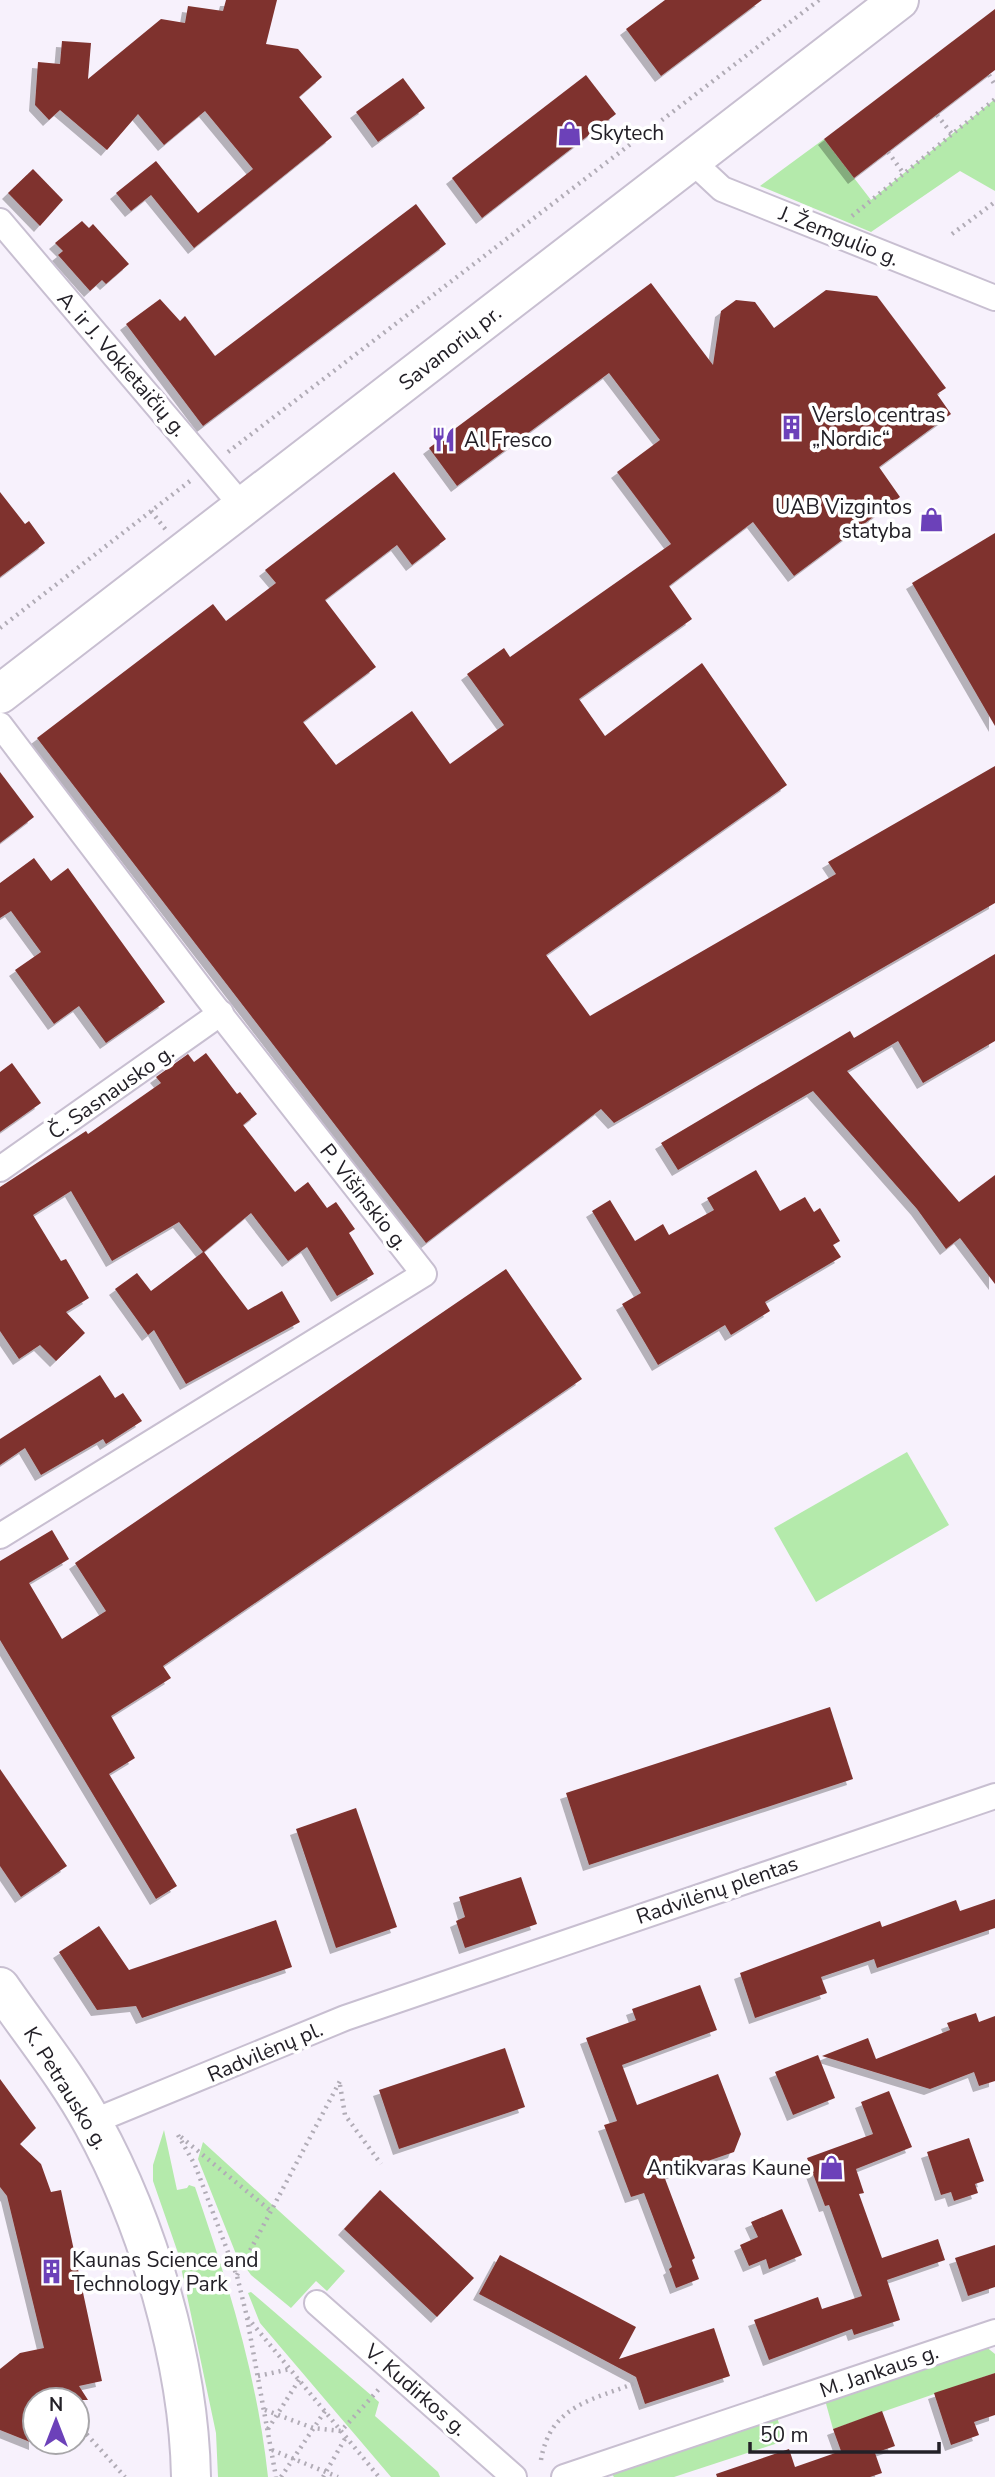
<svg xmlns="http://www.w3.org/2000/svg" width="995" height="2477" font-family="'Nunito Sans',sans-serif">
<defs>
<filter id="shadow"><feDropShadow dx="-6" dy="6" stdDeviation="0" flood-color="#0004"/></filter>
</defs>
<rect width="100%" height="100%" fill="#f7f1fc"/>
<g fill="#b4eaab">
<polygon points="995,99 995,191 960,171 871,232 760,186 824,139 871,200"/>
<polygon points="907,1452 949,1525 816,1602 774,1528"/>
<path d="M164 2130 177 2190 187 2188 189 2185 195 2187C228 2283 257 2375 268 2477H218L216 2433 178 2253 153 2181V2165Z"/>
<polygon points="203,2142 345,2271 327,2291 316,2281 291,2308 251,2275 236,2254 198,2159"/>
<polygon points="251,2292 379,2402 375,2416 438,2472 440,2477 391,2477 260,2323 248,2293"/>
<polygon points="985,2346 995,2354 995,2373 833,2429 825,2400"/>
<polygon points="777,2417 784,2441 674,2477 614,2477 611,2473"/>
</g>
<g fill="#7f332e" filter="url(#shadow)">
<polygon points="226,0 277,0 266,44 298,49 322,77 299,97 332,137 194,248 151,195 131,211 116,193 156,161 198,213 253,169 205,111 164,145 138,114 107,150 60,110 49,120 35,105 38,62 60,64 62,41 91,43 88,79 161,19 185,23 188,6 223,11"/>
<polygon points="665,0 762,0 661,76 626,29"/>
<polygon points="995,9 995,70 854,178 824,139"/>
<polygon points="586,75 616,114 482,218 452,178"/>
<polygon points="403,78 425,108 378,142 356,112"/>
<polygon points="33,169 63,200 40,226 8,193"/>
<polygon points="416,204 446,244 203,426 126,324 160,299 180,321 185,316 215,356"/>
<polygon points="82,221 89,228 93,224 129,264 106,284 102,280 90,291 58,255 63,251 55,243"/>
<polygon points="651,283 713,365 721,311 736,300 755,302 774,328 826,290 877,296 946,388 937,394 951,414 879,467 900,497 794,576 753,522 669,586 692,619 579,699 605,736 702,663 787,785 546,955 590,1016 836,874 828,862 995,766 995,903 614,1123 601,1109 426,1243 37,738 213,604 226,621 276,583 265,570 394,472 446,539 412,565 397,545 325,600 376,667 303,722 336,765 412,711 450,764 504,725 467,674 504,648 510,657 671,544 617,472 660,440 609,373 457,486 429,448"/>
<polygon points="0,492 25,524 29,521 45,543 0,577"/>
<polygon points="995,533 995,726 912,583"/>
<polygon points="0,772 34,817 0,843"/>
<polygon points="34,858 51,881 68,868 165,1002 106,1043 79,1006 54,1024 15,970 41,952 11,911 0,918 0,883"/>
<polygon points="995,954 995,1041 923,1083 898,1041 847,1071 959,1202 995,1175 995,1284 960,1238 946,1249 917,1209 813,1091 678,1170 661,1143 850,1031 854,1038"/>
<polygon points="206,1053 237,1094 240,1092 257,1114 243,1125 295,1192 308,1182 327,1208 336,1202 355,1229 349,1233 374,1274 337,1296 307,1247 288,1261 251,1213 204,1252 248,1310 282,1291 300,1322 186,1384 154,1330 148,1335 115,1289 137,1273 151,1291 203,1252 179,1222 112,1261 71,1191 33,1215 61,1261 66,1259 89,1298 66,1312 85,1333 56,1361 40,1345 19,1359 0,1331 0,1187 86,1131 88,1134 161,1083 156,1077 188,1054 194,1062"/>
<polygon points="12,1063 41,1103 0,1132 0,1072"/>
<polygon points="756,1170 780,1211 805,1197 814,1212 820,1208 840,1241 833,1245 841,1257 765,1302 770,1311 731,1335 725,1325 658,1365 622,1304 641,1293 592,1211 610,1200 635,1241 663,1224 669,1235 714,1210 707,1198"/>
<polygon points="506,1269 582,1379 163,1666 171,1678 111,1716 135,1758 109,1774 177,1886 156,1899 0,1640 0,1561 52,1530 69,1559 29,1583 62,1639 106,1611 75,1563"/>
<polygon points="100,1375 115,1398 123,1393 142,1421 106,1444 103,1439 41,1475 25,1448 0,1465 0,1439"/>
<polygon points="830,1707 853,1779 589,1865 566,1793"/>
<polygon points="0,1769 67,1866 21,1897 0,1866"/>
<polygon points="356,1808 397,1927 336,1948 296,1829"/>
<polygon points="521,1877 537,1924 465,1948 456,1921 465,1917 459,1897"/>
<polygon points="995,1899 995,1928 877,1968 874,1959 821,1977 827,1993 755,2018 740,1973 880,1921 882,1927 956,1900 960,1911"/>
<polygon points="276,1920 292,1967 142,2018 136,2006 97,2010 59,1952 99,1926 129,1970"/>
<polygon points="700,1985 717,2030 622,2065 637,2105 718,2074 741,2134 734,2152 664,2176 695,2258 692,2260 699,2279 676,2288 669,2269 672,2267 644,2193 631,2197 604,2125 617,2121 586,2038 636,2020 632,2009"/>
<polygon points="976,2013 979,2022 995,2016 995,2081 979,2086 974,2072 930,2089 822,2056 868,2038 876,2059 950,2030 947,2023"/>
<polygon points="505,2048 525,2107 399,2149 379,2090"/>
<polygon points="818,2055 835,2098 793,2115 775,2072"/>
<polygon points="0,2079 36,2128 20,2144 41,2164 51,2192 61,2190 102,2381 79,2386 88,2400 35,2400 35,2444 0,2430 0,2369 20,2353 44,2348 7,2196 0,2187"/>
<polygon points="889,2091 912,2147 856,2169 864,2193 859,2194 882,2258 938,2239 945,2260 887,2280 900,2320 854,2335 852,2329 769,2360 754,2320 818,2297 822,2309 862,2296 829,2205 825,2206 807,2158 873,2134 861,2102"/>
<polygon points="969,2138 984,2181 975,2184 978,2193 954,2201 951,2192 941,2195 927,2152"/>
<polygon points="380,2190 474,2278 437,2317 344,2229"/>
<polygon points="782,2209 802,2255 769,2269 766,2259 749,2266 740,2245 758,2237 751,2222"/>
<polygon points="995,2245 995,2287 968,2296 955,2258"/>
<polygon points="500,2255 636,2327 619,2359 714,2328 730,2376 645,2404 636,2377 479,2294"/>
<polygon points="995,2373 995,2415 974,2422 979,2435 951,2445 934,2393"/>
<polygon points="882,2411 895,2446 875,2453 882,2473 870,2477 717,2477 716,2474 789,2449 795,2467 841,2451 833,2429"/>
</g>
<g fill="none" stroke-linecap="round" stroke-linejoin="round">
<defs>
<g id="minor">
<polyline points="692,161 722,189 995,298"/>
<polyline points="0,221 243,507"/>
<polyline points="0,725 207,997 424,1274 0,1536"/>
<polyline points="0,1169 221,1013"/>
<polyline points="92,2122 345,2018 995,1796"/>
<polyline points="317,2303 514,2477"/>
<polyline points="564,2477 995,2332"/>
</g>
<g id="primary">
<polyline points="0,694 899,0"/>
<path d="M0 1987C31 2032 67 2076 93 2124 148 2224 189 2362 191 2477"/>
</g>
</defs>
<use href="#minor" stroke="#c8bfd1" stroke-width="28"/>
<use href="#primary" stroke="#c8bfd1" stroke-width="42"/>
<g stroke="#b1acb6" stroke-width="4.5" stroke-dasharray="2 5" stroke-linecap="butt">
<polyline points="989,75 995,85"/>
<polyline points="937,115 952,134"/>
<polyline points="888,152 904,174"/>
<polyline points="852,216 995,99"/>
<polyline points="952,234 995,202"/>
<polyline points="228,452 819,0"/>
<polyline points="151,511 166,530"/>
<polyline points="0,628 190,481"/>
<polyline points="340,2085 345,2115 381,2164"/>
<polyline points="178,2135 195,2165 237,2276 247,2317 379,2477"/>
<polyline points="181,2137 272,2212"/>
<polyline points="237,2275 340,2081"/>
<polyline points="247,2318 276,2477"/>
<polyline points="258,2376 290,2369"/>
<polyline points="265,2410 313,2428 341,2431 380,2388"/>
<polyline points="82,2429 125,2477"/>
<polyline points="268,2429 299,2380"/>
<polyline points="272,2450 338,2477"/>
<path d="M541 2460C550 2405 593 2400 638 2382"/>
<polyline points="281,2477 325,2411"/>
<polyline points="323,2477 346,2437"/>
</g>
<use href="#minor" stroke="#fff" stroke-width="24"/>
<use href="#primary" stroke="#fff" stroke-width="38"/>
</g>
<defs>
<symbol id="shop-bare" viewBox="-9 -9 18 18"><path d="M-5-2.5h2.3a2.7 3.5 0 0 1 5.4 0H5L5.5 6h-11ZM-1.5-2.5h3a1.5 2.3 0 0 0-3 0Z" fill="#6c41b9" stroke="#fff" stroke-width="2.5" paint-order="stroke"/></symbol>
<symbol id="building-bare" viewBox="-9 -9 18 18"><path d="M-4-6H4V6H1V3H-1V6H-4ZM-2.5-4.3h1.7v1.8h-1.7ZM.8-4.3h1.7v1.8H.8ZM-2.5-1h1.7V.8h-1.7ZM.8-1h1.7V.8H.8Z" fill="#6c41b9" stroke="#fff" stroke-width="2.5" paint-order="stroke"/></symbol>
<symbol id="restaurant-bare" viewBox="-9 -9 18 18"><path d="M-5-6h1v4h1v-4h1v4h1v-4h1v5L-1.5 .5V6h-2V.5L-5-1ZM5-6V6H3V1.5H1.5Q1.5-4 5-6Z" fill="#6c41b9" stroke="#fff" stroke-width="2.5" paint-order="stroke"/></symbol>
</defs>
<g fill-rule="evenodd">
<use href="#shop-bare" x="552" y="116" width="35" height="35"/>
<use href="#building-bare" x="774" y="410" width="35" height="35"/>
<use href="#restaurant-bare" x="426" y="422" width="35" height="35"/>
<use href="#shop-bare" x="914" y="502" width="35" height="35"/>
<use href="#shop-bare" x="814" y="2150" width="35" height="35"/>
<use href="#building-bare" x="34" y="2254" width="35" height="35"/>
</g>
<g text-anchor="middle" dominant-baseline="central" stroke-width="7" stroke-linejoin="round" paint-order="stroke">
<g font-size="21" fill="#232027" stroke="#fff" text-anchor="start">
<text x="590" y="133">Skytech</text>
<text x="812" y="415">Verslo centras<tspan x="812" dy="24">„Nordic“</tspan></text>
<text x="464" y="440">Al Fresco</text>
<text x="912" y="507" text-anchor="end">UAB Vizgintos<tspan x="912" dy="24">statyba</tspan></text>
<text x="811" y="2168" text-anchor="end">Antikvaras Kaune</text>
<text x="72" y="2260">Kaunas Science and<tspan x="72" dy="24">Technology Park</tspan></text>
</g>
<g font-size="21" fill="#232027" stroke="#fff">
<text transform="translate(839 236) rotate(22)">J. Žemgulio g.</text>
<text transform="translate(450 348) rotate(-38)">Savanorių pr.</text>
<text transform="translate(122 364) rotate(49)">A. ir J. Vokietaičių g.</text>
<text transform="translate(111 1092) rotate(-35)">Č. Sasnausko g.</text>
<text transform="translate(364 1197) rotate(52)">P. Višinskio g.</text>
<text transform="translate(717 1890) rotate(-19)">Radvilėnų plentas</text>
<text transform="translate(265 2052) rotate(-23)">Radvilėnų pl.</text>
<text transform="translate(66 2088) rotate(58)">K. Petrausko g.</text>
<text transform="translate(879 2371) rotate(-19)">M. Jankaus g.</text>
<text transform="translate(416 2390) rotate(41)">V. Kudirkos g.</text>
</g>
</g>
<g transform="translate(56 2421)"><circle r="33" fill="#ffffff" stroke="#a7a6a9" stroke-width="2"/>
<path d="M0-5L12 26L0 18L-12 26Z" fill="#6c41b9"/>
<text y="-10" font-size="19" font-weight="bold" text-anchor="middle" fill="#232027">N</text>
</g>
<path d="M750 2442v10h189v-10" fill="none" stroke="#232027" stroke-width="3.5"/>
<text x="760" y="2442" font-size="21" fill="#232027" stroke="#ffffff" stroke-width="5" paint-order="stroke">50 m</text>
</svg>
